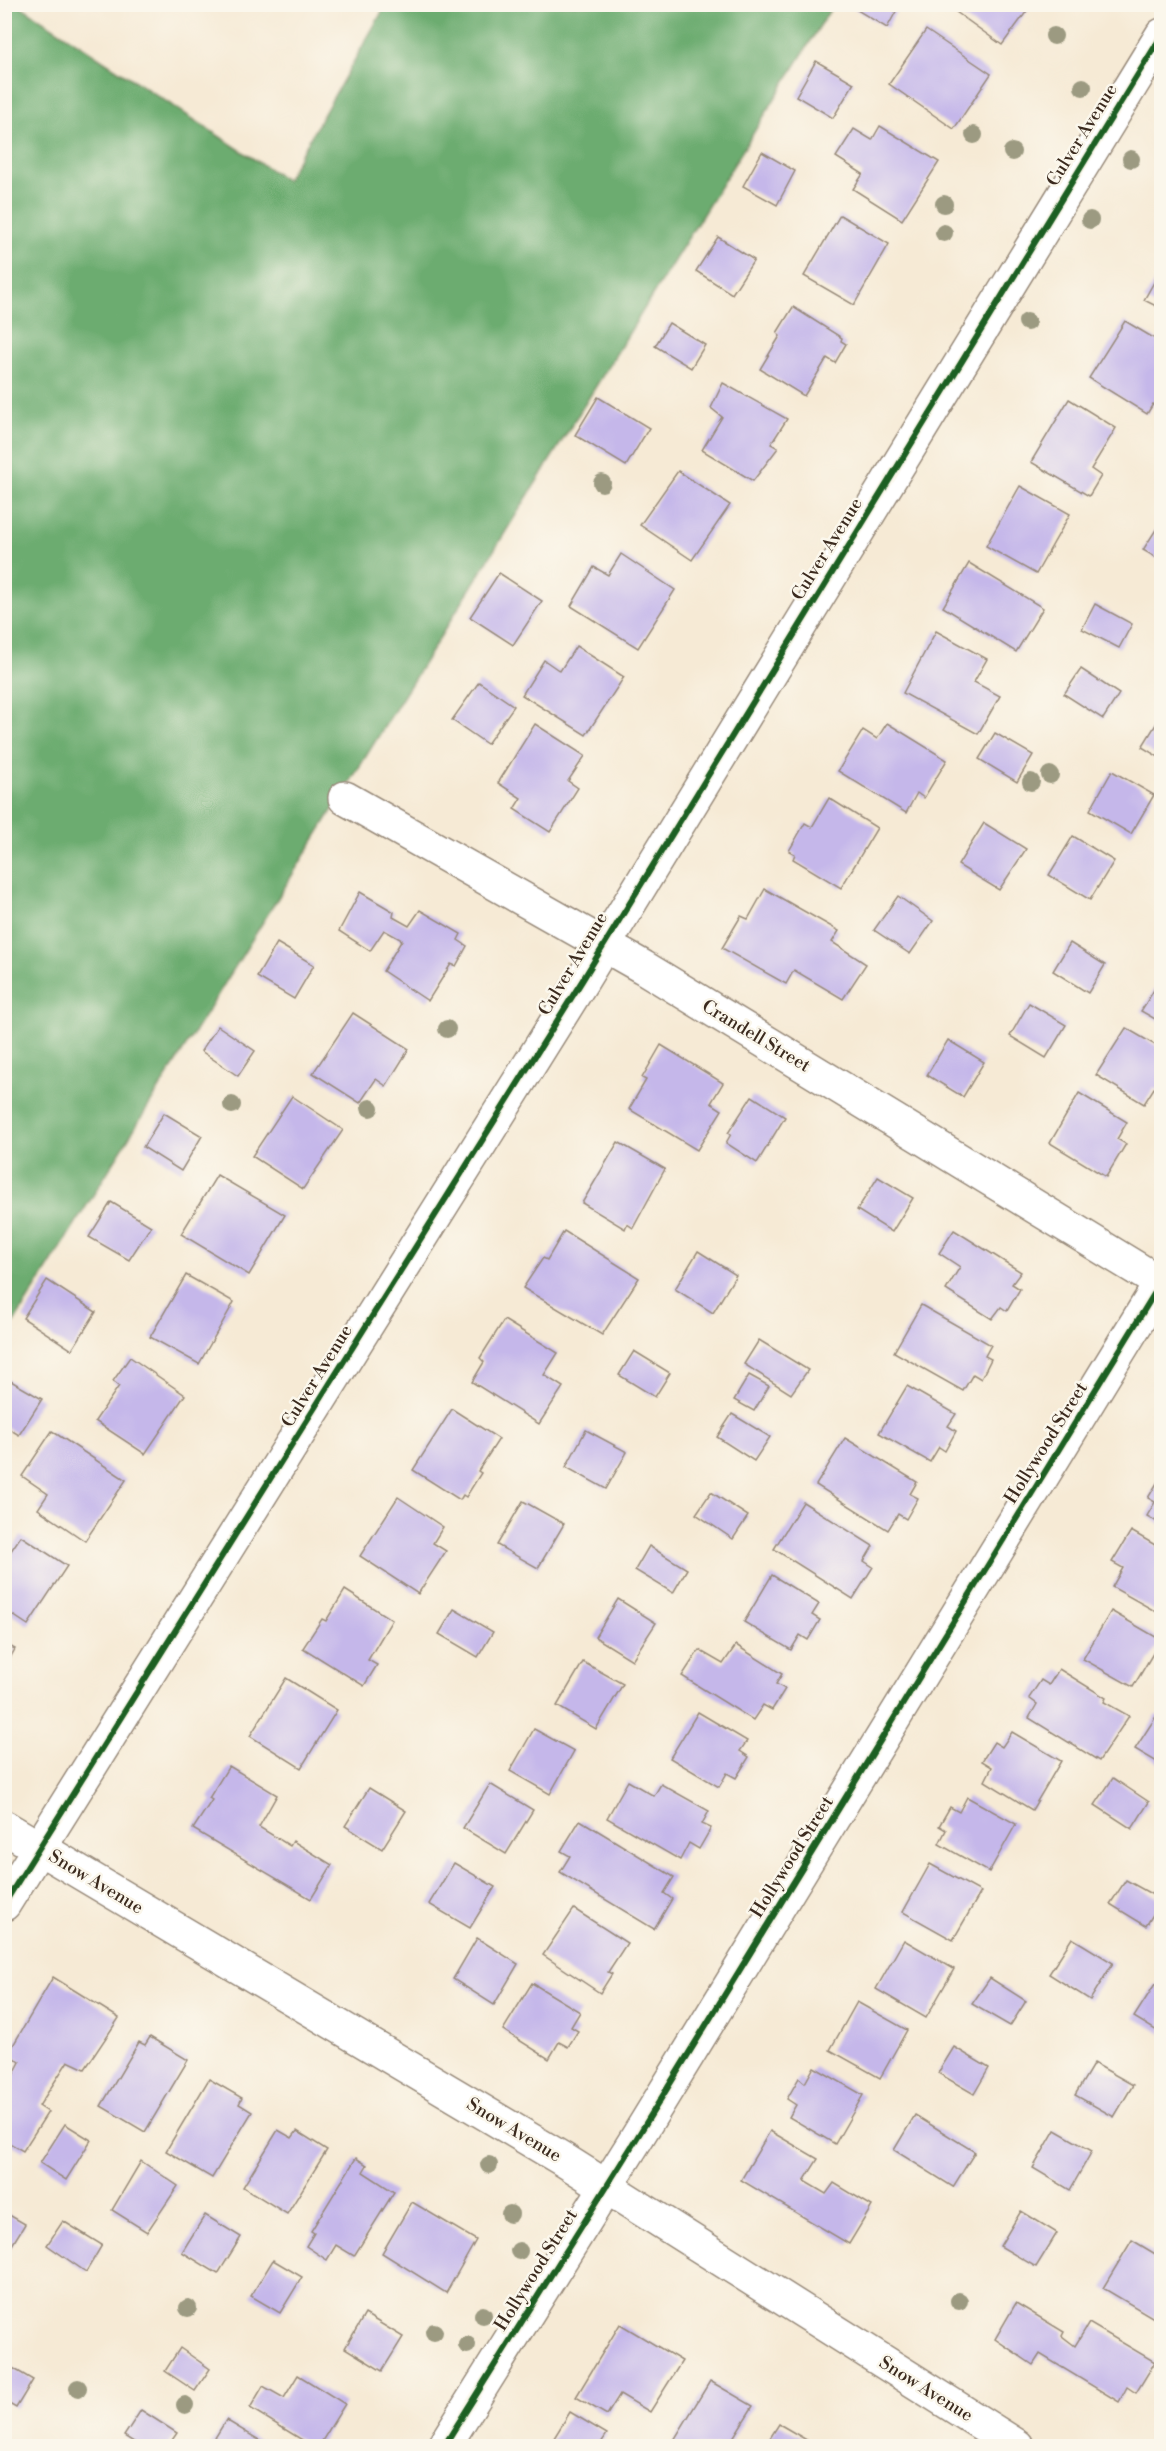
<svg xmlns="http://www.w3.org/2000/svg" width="1166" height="2451" font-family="'Libre Bodoni',serif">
<rect width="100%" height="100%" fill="#fbf7ec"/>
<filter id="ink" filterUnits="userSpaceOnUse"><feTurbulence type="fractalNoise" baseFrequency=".0167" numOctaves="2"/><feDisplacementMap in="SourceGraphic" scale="12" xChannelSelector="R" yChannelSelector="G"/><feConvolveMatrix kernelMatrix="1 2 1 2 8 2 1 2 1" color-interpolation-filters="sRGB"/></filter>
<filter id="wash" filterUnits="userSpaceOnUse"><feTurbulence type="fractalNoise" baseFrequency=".008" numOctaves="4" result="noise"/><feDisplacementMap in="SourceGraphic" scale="24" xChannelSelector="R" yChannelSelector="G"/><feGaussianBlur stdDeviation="1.35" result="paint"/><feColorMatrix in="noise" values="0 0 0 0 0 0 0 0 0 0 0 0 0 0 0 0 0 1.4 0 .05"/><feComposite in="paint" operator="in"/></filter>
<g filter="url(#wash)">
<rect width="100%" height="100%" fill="#f6ead5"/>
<polygon fill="#6cac6f" stroke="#546b46" stroke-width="1.5" points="5,5 19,5 286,180 386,5 833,5 5,1337"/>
<g id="blocks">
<g fill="#c5b7ea">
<polygon points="853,4 900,4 887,28 852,7"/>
<polygon points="945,4 1032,4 1002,45"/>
<polygon points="926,30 991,74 954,129 889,84"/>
<polygon points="816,61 854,83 833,118 796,96"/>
<polygon points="880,126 939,162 902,220 853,189 863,174 836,157 854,129 872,140"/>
<polygon points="762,152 795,171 777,205 743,186"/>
<polygon points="840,215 889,244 854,305 804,276"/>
<polygon points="718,237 754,260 732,294 696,271"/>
<polygon points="1162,268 1162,309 1144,300"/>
<polygon points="793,307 842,338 841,341 846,344 835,363 827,358 804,396 760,369 780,336 777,333"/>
<polygon points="1125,321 1162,343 1162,408 1153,404 1147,414 1089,378"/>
<polygon points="669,323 705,345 691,368 655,346"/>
<polygon points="723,383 787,419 771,444 778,448 753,481 702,450 722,417 711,408"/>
<polygon points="598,397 649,428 626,466 575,435"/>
<polygon points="1069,399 1116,428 1091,469 1101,476 1089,496 1031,462"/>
<polygon points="678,471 730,505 692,560 640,525"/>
<polygon points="1020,486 1070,514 1036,574 986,546"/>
<polygon points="1162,520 1162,561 1143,550"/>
<polygon points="621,554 675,590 638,648 571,606 594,567 608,575"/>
<polygon points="969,563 1043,608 1016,652 943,607"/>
<polygon points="499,573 542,601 513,645 470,617"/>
<polygon points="1095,604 1132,624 1119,648 1082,629"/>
<polygon points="936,631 987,659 974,682 1000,696 978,734 903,693"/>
<polygon points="576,646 624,677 586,735 522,695 544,660 560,671"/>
<polygon points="1081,669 1119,694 1103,719 1064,694"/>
<polygon points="479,682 514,706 487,744 452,720"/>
<polygon points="1158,721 1162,723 1162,759 1142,747"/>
<polygon points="887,723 947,760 924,798 917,793 906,813 838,771 863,730 877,739"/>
<polygon points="535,724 585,756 568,781 578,788 550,832 514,809 521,798 498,783"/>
<polygon points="995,733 1033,755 1017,782 979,759"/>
<polygon points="1112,771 1154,795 1131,834 1090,810"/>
<polygon points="829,798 877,828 841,888 793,859 795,854 789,851 805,823 812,827"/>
<polygon points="984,823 1026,849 999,890 958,865"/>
<polygon points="1073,836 1114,861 1090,900 1049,875"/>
<polygon points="765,889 839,931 832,942 866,964 843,999 794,970 786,984 722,948 741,916 748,919"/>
<polygon points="360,892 394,912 393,917 409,926 420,910 461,934 458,940 467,946 456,966 451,964 428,1001 383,971 402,940 384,930 370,951 339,931"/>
<polygon points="898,896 933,921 910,954 874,930"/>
<polygon points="277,943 314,965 294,999 257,977"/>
<polygon points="1070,943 1105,965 1088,993 1053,971"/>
<polygon points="1162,977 1162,1023 1141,1011"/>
<polygon points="1029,1003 1066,1025 1046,1058 1010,1036"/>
<polygon points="353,1013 409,1049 386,1086 376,1079 360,1103 313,1073"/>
<polygon points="218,1026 255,1051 238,1076 201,1051"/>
<polygon points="1126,1028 1162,1049 1162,1093 1154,1088 1144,1104 1096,1075"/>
<polygon points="948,1040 984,1062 963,1097 927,1075"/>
<polygon points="661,1045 723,1083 711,1103 722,1110 697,1150 629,1109 646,1080 642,1078"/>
<polygon points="1079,1093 1127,1122 1117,1139 1126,1144 1106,1177 1050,1143"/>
<polygon points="292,1096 343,1130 303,1189 252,1156"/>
<polygon points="752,1096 785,1117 757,1163 726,1143 731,1134 728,1133"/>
<polygon points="164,1113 202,1136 181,1171 143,1147"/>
<polygon points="618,1142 665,1169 633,1228 627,1224 625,1229 582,1203"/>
<polygon points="217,1175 285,1215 249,1275 181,1234"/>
<polygon points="878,1177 913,1198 892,1232 857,1210"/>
<polygon points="111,1202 151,1226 129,1260 89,1237"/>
<polygon points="954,1230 1021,1272 1012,1284 1020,1289 1007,1311 1001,1307 992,1319 946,1290 960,1267 939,1253"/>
<polygon points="564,1231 639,1278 602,1335 523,1288 543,1258 547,1260"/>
<polygon points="698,1251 736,1275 713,1313 675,1289"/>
<polygon points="186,1275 234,1302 199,1364 150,1337"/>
<polygon points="47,1280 96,1312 72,1350 23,1318"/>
<polygon points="921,1305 991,1345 985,1356 991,1359 981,1379 973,1374 963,1391 894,1352"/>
<polygon points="504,1320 558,1353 544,1375 563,1387 539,1424 472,1382 484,1362 480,1358"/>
<polygon points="759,1340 808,1370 791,1394 744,1364"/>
<polygon points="634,1351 670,1373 655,1397 619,1375"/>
<polygon points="130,1357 185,1395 145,1454 95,1421 119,1386 113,1381"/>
<polygon points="749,1375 769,1386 754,1411 734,1400"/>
<polygon points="4,1377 42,1399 19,1435 4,1426"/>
<polygon points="907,1386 956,1414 948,1426 956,1431 945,1451 939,1447 930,1462 879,1433"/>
<polygon points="452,1409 499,1439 478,1471 481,1473 466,1497 463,1495 460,1500 413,1470"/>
<polygon points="732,1414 770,1437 754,1461 717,1437"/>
<polygon points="586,1430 627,1452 606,1489 566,1467"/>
<polygon points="52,1431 126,1480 85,1541 38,1509 48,1494 22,1476"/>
<polygon points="845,1438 917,1482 910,1494 918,1498 906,1519 898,1514 888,1530 816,1485"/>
<polygon points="1160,1478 1162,1478 1162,1525 1147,1516 1155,1502 1148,1498"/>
<polygon points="711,1492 748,1516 733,1539 696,1514"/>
<polygon points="398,1497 443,1527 433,1543 446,1551 418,1594 360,1556"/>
<polygon points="523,1501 564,1524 538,1568 497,1545"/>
<polygon points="803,1502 873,1546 864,1561 873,1567 853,1599 774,1549"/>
<polygon points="1131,1531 1162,1549 1162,1615 1112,1587 1123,1568 1112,1562"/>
<polygon points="21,1536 67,1566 28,1625 4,1609 4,1561"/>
<polygon points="649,1546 687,1569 673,1593 635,1570"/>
<polygon points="772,1575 819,1604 812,1615 820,1620 808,1640 800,1635 791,1650 744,1622"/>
<polygon points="345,1590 392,1620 368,1660 377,1665 364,1686 303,1648 322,1619 326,1621"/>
<polygon points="618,1599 656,1623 632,1660 595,1637"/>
<polygon points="454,1609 493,1632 478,1657 439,1634"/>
<polygon points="1111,1611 1161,1640 1133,1687 1083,1659"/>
<polygon points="4,1643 15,1649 4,1669"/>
<polygon points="736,1645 782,1674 776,1684 785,1689 772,1710 763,1705 753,1720 682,1676 699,1650 723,1664"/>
<polygon points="583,1662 623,1684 596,1729 557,1706"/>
<polygon points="1059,1669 1106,1698 1104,1702 1129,1716 1099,1761 1029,1718 1037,1704 1029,1698 1041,1680 1049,1685"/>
<polygon points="286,1678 337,1710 301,1768 250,1736"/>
<polygon points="698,1712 747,1741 740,1751 749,1757 736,1778 727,1773 719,1787 670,1758"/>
<polygon points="1157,1715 1162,1718 1162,1765 1135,1749"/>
<polygon points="534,1729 574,1751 550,1794 510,1771"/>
<polygon points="1012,1732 1061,1761 1032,1810 985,1781 992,1767 982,1761 994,1742 1002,1747"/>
<polygon points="229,1766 277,1795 259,1827 290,1846 293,1841 332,1865 311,1899 193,1829 212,1800 209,1798"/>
<polygon points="1113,1778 1149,1802 1132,1829 1095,1805"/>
<polygon points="628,1781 654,1796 661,1784 709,1811 702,1824 711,1828 699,1849 689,1843 680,1860 607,1818"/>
<polygon points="490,1784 533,1810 506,1854 463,1828"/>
<polygon points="369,1788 406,1811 382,1849 345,1826"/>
<polygon points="967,1797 1016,1824 989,1872 939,1844 946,1830 939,1826 950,1807 959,1812"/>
<polygon points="580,1820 674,1877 664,1893 672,1899 654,1929 560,1872 570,1856 561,1851"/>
<polygon points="454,1863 495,1887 470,1928 429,1904"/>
<polygon points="930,1864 981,1892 953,1940 903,1912"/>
<polygon points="1126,1880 1162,1900 1146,1926 1110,1904"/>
<polygon points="574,1909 627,1943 608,1972 612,1974 600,1993 543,1955"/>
<polygon points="477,1938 518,1964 494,2005 453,1979"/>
<polygon points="1072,1938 1113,1963 1090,2000 1049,1974"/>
<polygon points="904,1940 954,1969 926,2018 876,1989"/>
<polygon points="53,1977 119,2018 85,2069 68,2061 39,2106 48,2112 23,2151 4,2140 4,2084 8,2085 20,2062 8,2054"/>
<polygon points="990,1978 1026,2001 1010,2026 972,2004"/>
<polygon points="532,1983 580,2012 571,2027 578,2031 568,2047 559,2042 549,2059 503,2030"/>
<polygon points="1155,1984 1162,1988 1162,2034 1134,2017"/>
<polygon points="857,2002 907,2030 880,2078 830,2050"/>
<polygon points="150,2037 188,2060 145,2132 101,2106 139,2042 145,2045"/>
<polygon points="954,2047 989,2068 974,2094 938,2073"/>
<polygon points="1094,2063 1133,2085 1114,2117 1075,2095"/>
<polygon points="814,2067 863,2095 835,2144 789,2117 796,2105 787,2099 799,2078 805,2083"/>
<polygon points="209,2079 242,2098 239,2104 252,2112 212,2178 166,2151"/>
<polygon points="915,2115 975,2152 953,2187 894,2150"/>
<polygon points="65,2124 91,2140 66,2180 40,2163"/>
<polygon points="278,2130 292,2138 297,2131 327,2150 287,2214 243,2187"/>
<polygon points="1055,2130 1092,2151 1070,2190 1033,2168"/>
<polygon points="770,2131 818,2159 804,2181 826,2194 834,2183 872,2206 849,2244 741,2180"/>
<polygon points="356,2158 367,2165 363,2172 394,2192 354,2256 336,2245 327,2260 306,2246 314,2233 311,2231"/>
<polygon points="141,2161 178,2186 147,2232 112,2210"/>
<polygon points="412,2202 476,2240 446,2293 382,2253"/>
<polygon points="1021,2211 1057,2233 1036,2267 1000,2246"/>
<polygon points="4,2212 25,2224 4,2258"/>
<polygon points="205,2215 241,2237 218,2274 182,2252"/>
<polygon points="63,2221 102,2245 86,2272 47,2245"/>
<polygon points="1132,2240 1162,2258 1162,2323 1103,2288"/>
<polygon points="273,2260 302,2277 280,2313 251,2296"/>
<polygon points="1016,2303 1064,2332 1062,2336 1075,2346 1089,2323 1155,2362 1136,2393 1127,2387 1119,2402 1040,2354 1033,2365 995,2339"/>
<polygon points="365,2314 403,2337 382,2371 345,2348"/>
<polygon points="620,2324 682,2361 650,2412 620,2394 607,2415 576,2397"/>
<polygon points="180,2348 210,2369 195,2391 165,2371"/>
<polygon points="4,2363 33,2380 16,2408 4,2401"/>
<polygon points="298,2375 345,2404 319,2446 312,2446 250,2408 263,2386 284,2398"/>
<polygon points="710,2381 753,2406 728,2446 674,2446 671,2445"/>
<polygon points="141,2410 177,2433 168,2446 140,2446 124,2436"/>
<polygon points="570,2412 607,2434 599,2446 549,2446"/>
<polygon points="226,2420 269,2446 210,2446"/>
<polygon points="779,2424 817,2446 765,2446"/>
</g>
</g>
</g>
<g filter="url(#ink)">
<use href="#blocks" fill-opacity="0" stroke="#988a7a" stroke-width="1.5"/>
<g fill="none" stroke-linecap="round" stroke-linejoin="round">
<defs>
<g id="street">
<polyline points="345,798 643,967 1162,1284"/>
<polyline points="4,1827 564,2160 1017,2446"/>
<polyline points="4,1904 582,981 1162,35"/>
<polyline points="444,2446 635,2141 1162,1281"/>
</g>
</defs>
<use href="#street" stroke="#988a7a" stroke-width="36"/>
<use href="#street" stroke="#fff" stroke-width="33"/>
<defs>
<g id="cycleway">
<polyline points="4,1904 582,981 1162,35"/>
<polyline points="444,2446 635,2141 1162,1281"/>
</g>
</defs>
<use href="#cycleway" stroke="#fbf7ec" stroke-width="10"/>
<use href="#cycleway" stroke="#1b5e20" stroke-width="6"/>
</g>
<g fill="#9c9a81">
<circle cx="1054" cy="36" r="9"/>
<circle cx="1083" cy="87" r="9"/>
<circle cx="974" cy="135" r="9"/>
<circle cx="1012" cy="152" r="9"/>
<circle cx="1131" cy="159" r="9"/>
<circle cx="944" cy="204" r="9"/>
<circle cx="1090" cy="220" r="9"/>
<circle cx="944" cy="233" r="9"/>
<circle cx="1027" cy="322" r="9"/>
<circle cx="602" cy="483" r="9"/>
<circle cx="1050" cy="775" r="9"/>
<circle cx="1031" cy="782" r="9"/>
<circle cx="447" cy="1029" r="9"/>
<circle cx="232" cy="1105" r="9"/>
<circle cx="370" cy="1108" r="9"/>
<circle cx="489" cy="2165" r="9"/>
<circle cx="510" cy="2214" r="9"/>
<circle cx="519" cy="2251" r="9"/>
<circle cx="959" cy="2301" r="9"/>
<circle cx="188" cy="2308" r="9"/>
<circle cx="483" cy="2315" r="9"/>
<circle cx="434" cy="2332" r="9"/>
<circle cx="467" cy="2345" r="9"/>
<circle cx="78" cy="2388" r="9"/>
<circle cx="185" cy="2405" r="9"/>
</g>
</g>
<g text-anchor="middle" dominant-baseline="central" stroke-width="5" stroke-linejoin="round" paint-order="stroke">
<g font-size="18" fill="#3b2a1e" stroke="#fbf7ec">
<text transform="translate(1082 135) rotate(-58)">Culver Avenue</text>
<text transform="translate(827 549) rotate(-58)">Culver Avenue</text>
<text transform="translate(573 964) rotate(-59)">Culver Avenue</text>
<text transform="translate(756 1036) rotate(31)">Crandell Street</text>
<text transform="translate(317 1376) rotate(-58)">Culver Avenue</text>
<text transform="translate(1046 1443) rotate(-58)">Hollywood Street</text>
<text transform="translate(792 1857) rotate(-58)">Hollywood Street</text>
<text transform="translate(96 1882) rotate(31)">Snow Avenue</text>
<text transform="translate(514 2130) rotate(31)">Snow Avenue</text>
<text transform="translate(536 2270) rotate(-58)">Hollywood Street</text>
<text transform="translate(926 2389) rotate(32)">Snow Avenue</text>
</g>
</g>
<rect width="1166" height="2451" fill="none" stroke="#fbf7ec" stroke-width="24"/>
</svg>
